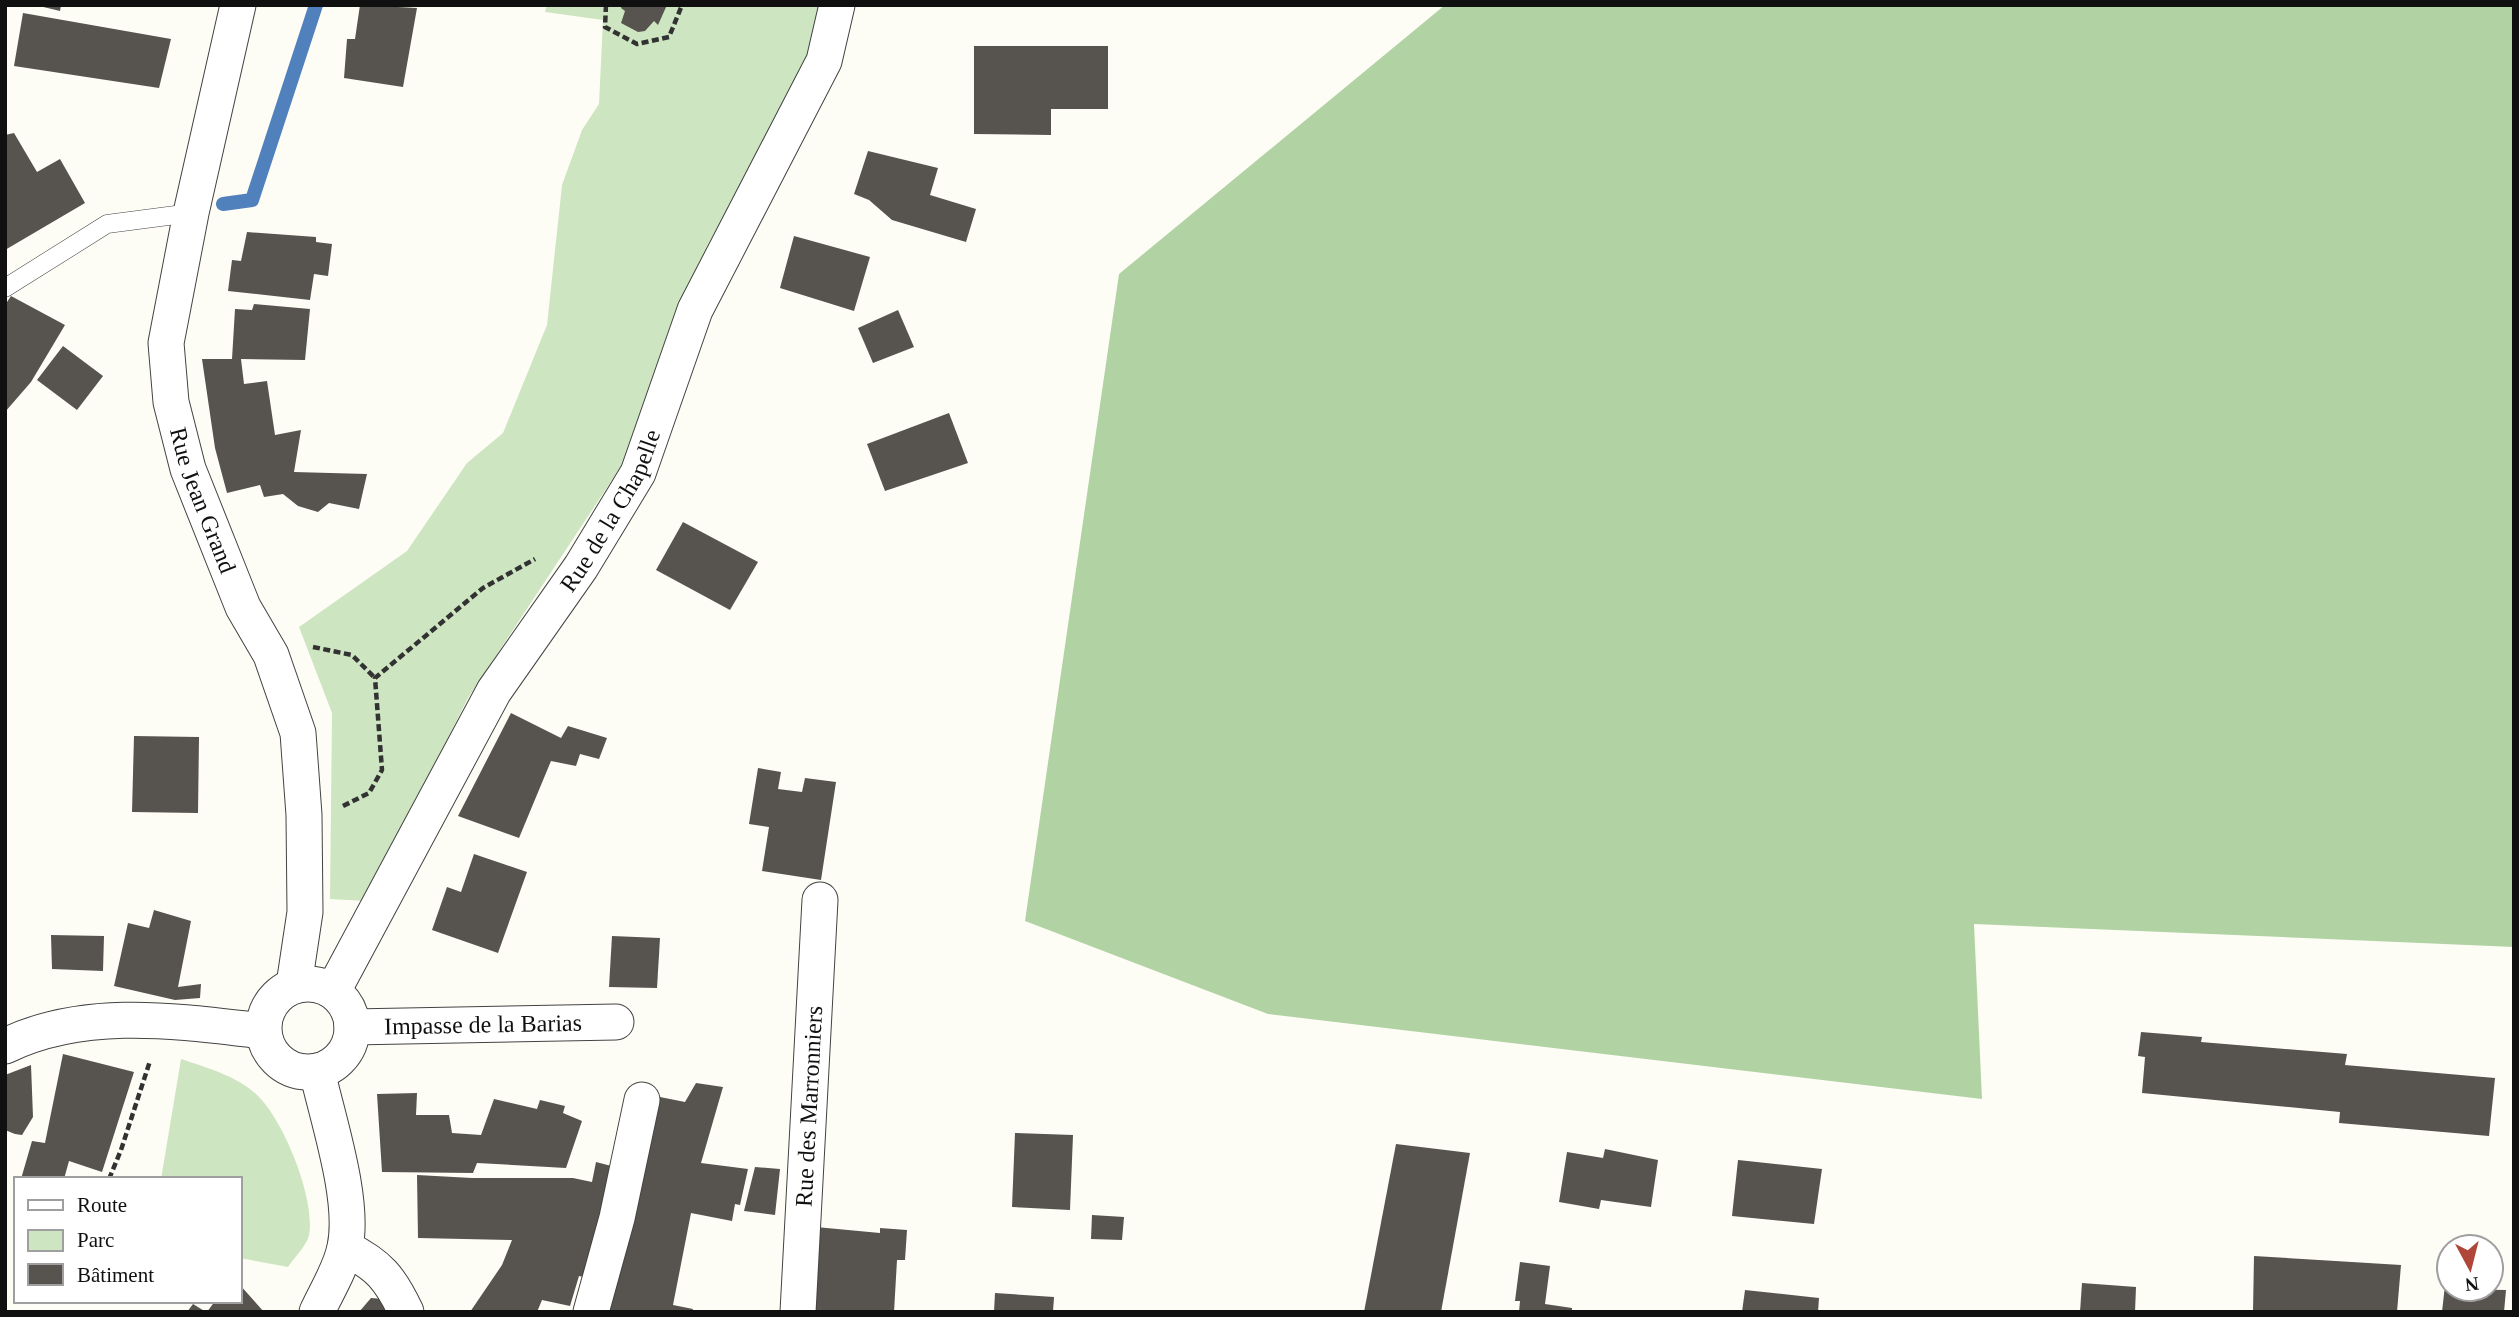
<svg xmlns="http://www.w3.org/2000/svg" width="2519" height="1317" font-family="Georgia,serif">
<rect width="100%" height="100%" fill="#fefdf5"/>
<g fill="#cee5c1">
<polygon points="547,5 826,5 814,57 708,244 671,329 637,442 468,698 366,901 330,899 332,713 299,627 407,551 467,463 503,433 547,325 562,185 582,130 599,104 603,20 545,12"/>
<path d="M181 1059C207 1068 238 1076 258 1096 284 1121 316 1200 309 1235 307 1245 294 1258 288 1267L240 1258V1179H161Z"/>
</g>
<polygon fill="#b1d3a3" points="1445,5 2514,5 2514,947 1974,924 1982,1099 1268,1014 1025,921 1119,274"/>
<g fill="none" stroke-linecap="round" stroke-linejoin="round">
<polyline stroke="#5081bd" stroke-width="14" points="223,204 252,200 316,5"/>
</g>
<g fill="#57534e">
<polygon points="35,5 61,5 60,11"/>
<polygon points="360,5 417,8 403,87 344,78 347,39 355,39"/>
<polygon points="622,5 667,5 658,25 654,21 645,31 638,32 621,23 625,11 621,8"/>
<polygon points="23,13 171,39 159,88 14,66"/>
<polygon points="974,46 1108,46 1108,109 1051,109 1051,135 974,134"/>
<polygon points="14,133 37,172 60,159 85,203 5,250 5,135"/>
<polygon points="868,151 938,168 930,195 976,209 966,242 892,220 869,200 854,194"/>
<polygon points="247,232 316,237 316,242 332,244 328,276 314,274 310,300 228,291 232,260 241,261"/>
<polygon points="794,236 870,257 854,311 780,288"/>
<polygon points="11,296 65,325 31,382 5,412 5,305"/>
<polygon points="254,304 310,309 305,360 241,359 244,384 267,381 275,435 301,430 294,472 367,474 359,509 329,503 318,512 298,506 283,494 264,497 260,485 227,493 215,448 202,359 232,359 235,309 252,310"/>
<polygon points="898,310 914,347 873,363 858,328"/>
<polygon points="63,346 103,376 77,410 37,380"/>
<polygon points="949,413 968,463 885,491 867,444"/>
<polygon points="683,522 758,562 730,610 656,570"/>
<polygon points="511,713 561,738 568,726 607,738 599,759 580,754 576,766 551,761 519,838 458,816"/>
<polygon points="134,736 199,737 198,813 132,812"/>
<polygon points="758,768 781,772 778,789 802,792 805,778 836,782 821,880 762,871 769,827 749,824"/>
<polygon points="474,854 527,872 498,953 432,930 447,887 461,892"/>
<polygon points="154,910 191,921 178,987 201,984 200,998 175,1000 114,986 128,923 149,928"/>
<polygon points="51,935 104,936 103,971 52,969"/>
<polygon points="612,936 660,938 657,988 609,987"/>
<polygon points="2141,1032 2202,1037 2201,1042 2347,1054 2345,1065 2495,1078 2489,1136 2339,1123 2340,1112 2142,1093 2145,1057 2138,1056"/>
<polygon points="63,1054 134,1072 102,1172 69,1161 64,1179 21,1179 32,1141 45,1143"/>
<polygon points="31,1065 33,1117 22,1135 15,1134 5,1130 5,1075"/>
<polygon points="696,1083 723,1087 701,1163 748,1169 740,1205 735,1204 732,1221 691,1213 673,1305 693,1309 692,1312 604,1312 655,1096 685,1102"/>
<polygon points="417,1093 416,1115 449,1115 452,1133 481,1135 494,1099 537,1109 540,1100 565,1106 563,1113 582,1121 566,1168 477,1163 473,1173 382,1172 377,1094"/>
<polygon points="1015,1133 1073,1135 1070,1210 1012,1207"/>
<polygon points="1396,1144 1470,1153 1441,1312 1364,1312"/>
<polygon points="1605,1149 1658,1160 1651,1207 1601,1200 1599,1209 1559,1202 1567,1152 1603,1158"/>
<polygon points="1738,1160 1822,1169 1814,1224 1732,1216"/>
<polygon points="596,1162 619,1168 588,1278 579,1276 570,1306 542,1300 537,1312 470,1312 502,1265 512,1240 418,1238 417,1175 472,1178 573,1178 592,1182"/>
<polygon points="755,1167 780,1169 775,1215 744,1211"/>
<polygon points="1092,1215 1124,1217 1122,1240 1091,1239"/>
<polygon points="816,1227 880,1233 880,1228 907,1230 905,1260 897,1260 894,1312 809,1312"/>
<polygon points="2254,1256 2401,1265 2397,1312 2253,1312"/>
<polygon points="1520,1262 1550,1266 1545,1304 1572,1308 1572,1312 1519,1312 1520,1301 1515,1301"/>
<polygon points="2082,1283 2136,1287 2135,1312 2080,1312"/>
<polygon points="240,1285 264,1312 207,1312 215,1301 240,1301"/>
<polygon points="2445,1285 2449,1285 2449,1289 2506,1290 2504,1312 2442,1312"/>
<polygon points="1745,1290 1819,1298 1818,1312 1742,1312"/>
<polygon points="995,1293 1054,1297 1053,1312 994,1312"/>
<polygon points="371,1298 383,1299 388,1312 359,1312"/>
<polygon points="193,1304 206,1312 187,1312"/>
</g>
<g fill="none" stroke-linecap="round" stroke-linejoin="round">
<defs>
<polyline id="lane" points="5,288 107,224 191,213"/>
<g id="street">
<path id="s1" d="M238 5 191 213 166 343 171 402 188 469 243 607 271 655 298 733 304 815 305 912 294 985"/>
<circle cx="308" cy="1028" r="44"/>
<path id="s2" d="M333 991 494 691 581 567 638 473 695 310 824 61 837 5"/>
<path id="s3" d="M352 1027 616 1022"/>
<path d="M5 1046C85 1007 177 1021 263 1031"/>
<path d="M345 1248C379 1265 390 1278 406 1312"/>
<path d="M317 1312C326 1292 341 1269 345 1247 355 1200 328 1120 317 1071"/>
<polyline points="591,1312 617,1218 642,1100"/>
<path id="s4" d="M798 1312 820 900"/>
</g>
</defs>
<use href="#lane" stroke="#434343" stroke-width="19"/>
<use href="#street" stroke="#434343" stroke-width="37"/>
<g stroke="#323232" stroke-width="4.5" stroke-dasharray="7 3.5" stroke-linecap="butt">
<polyline points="606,5 605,27 637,44 669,37 682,5"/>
<polyline points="313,647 352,655 375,678"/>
<polyline points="343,806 369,793 382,770 375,678 483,588 535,559"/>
<polyline points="109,1179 121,1150 150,1061"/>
</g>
<use href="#lane" stroke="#fff" stroke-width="18"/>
<use href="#street" stroke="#fff" stroke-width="35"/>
</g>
<g text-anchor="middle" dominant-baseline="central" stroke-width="7" stroke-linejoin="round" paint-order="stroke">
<g font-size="24" fill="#101010" stroke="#fff">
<text stroke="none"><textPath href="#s1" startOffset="508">Rue Jean Grand</textPath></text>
<text stroke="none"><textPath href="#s2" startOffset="556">Rue de la Chapelle</textPath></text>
<text stroke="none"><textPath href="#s3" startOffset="131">Impasse de la Barias</textPath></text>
<text stroke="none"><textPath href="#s4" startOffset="206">Rue des Marronniers</textPath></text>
</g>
</g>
<rect width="2519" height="1317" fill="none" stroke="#101010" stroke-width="14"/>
<rect x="14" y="1177" width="228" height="126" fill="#ffffff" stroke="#9f9f9f" stroke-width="2"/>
<rect x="28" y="1200" width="35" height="10" fill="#ffffff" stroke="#9f9f9f" stroke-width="2"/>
<text x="77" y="1212" font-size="21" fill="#101010">Route</text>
<rect x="28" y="1230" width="35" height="21" fill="#cee5c1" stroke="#9f9f9f" stroke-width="2"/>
<text x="77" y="1247" font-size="21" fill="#101010">Parc</text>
<rect x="28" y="1264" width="35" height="21" fill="#57534e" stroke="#9f9f9f" stroke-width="2"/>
<text x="77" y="1282" font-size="21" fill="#101010">Bâtiment</text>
<g transform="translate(2470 1268) rotate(173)"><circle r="33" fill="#ffffff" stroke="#9f9f9f" stroke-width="2"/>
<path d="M0-5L12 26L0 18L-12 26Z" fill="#af4639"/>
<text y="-10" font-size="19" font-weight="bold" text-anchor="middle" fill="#101010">N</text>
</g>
</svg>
